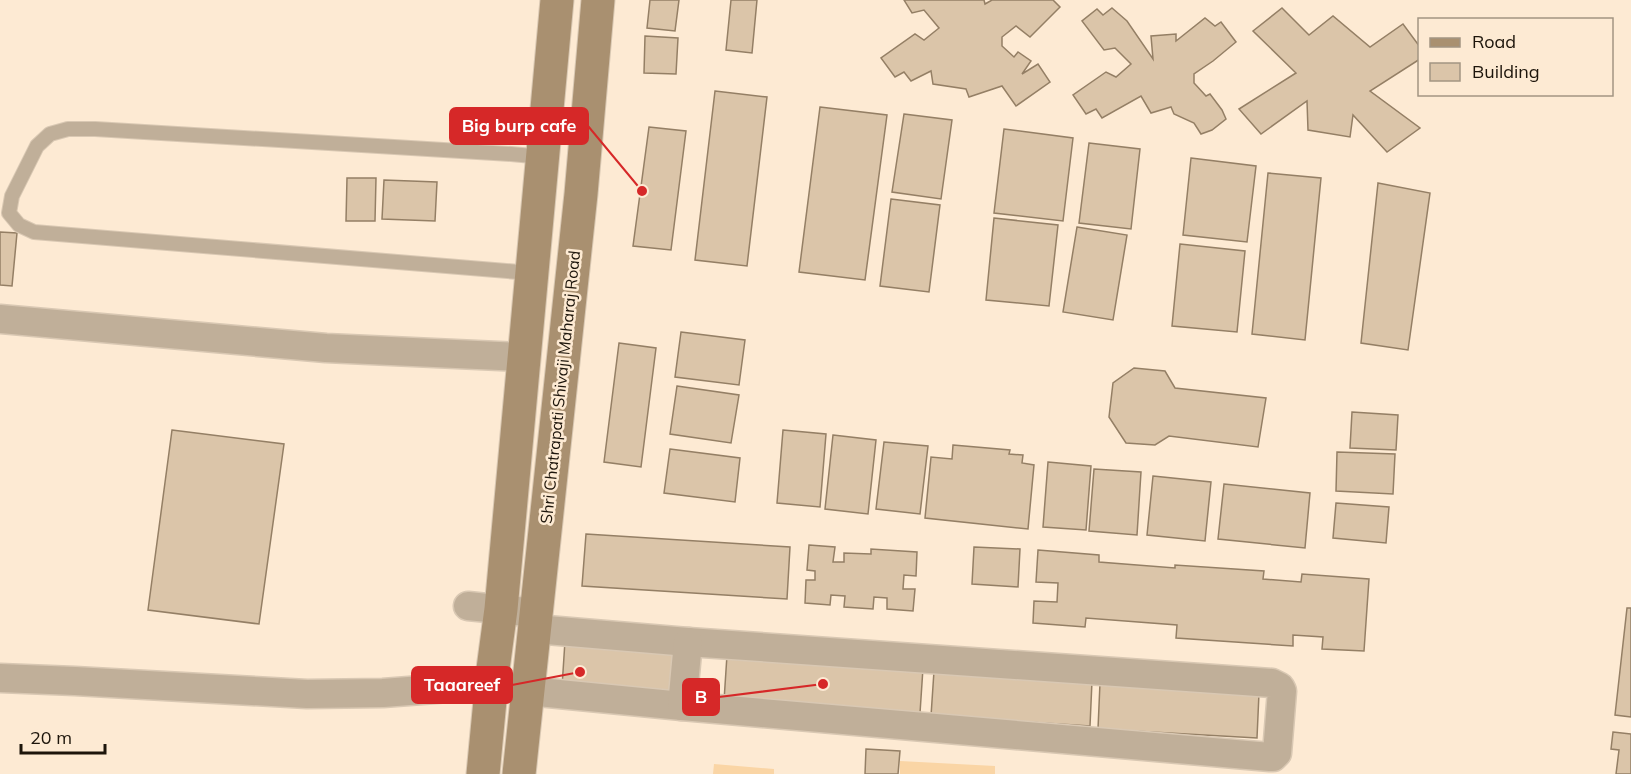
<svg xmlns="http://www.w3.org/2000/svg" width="1631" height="774" font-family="Mulish,sans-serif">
<rect width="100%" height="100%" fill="#fdead3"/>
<g fill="#fad5a5">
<polygon points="900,761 995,766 995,774 900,774"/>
<polygon points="714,764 774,769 774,774 713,774"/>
</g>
<g fill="#dbc5a9" stroke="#947f65" stroke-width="1.5">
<polygon points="650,0 679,0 675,31 647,28"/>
<polygon points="731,0 757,0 752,53 726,50"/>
<polygon points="904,0 984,0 985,4 992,0 1053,0 1060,7 1030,37 1016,26 1002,37 1002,46 1014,57 1018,52 1031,61 1022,74 1038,64 1050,82 1016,106 1002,86 969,97 966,89 933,84 931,71 911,81 904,72 895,77 881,58 915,34 924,40 939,28 924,10 912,13"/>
<polygon points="1112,8 1127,21 1153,59 1151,36 1176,34 1176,41 1205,18 1215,26 1221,22 1236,42 1213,61 1194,74 1194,83 1206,96 1210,94 1222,110 1226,119 1212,130 1201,134 1194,123 1174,114 1171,107 1151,113 1141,96 1102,118 1096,109 1086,114 1073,95 1106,72 1116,77 1131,64 1115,48 1104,50 1082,21 1097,9 1103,15"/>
<polygon points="1282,8 1309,35 1333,16 1370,47 1403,24 1420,47 1420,59 1370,91 1420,128 1387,152 1353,115 1350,137 1308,130 1307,101 1261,134 1239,109 1296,73 1253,31"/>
<polygon points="645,36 678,38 676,74 644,73"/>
<polygon points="715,91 767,97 747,266 695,260"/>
<polygon points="820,107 887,115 865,280 799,272"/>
<polygon points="904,114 952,120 941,199 892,192"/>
<polygon points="649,127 686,131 671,250 633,246"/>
<polygon points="1004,129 1073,138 1063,221 994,213"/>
<polygon points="1089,143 1140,149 1131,229 1079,223"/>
<polygon points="1191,158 1256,166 1247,242 1183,235"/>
<polygon points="1268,173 1321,178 1305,340 1252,334"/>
<polygon points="347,178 376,178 375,221 346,221"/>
<polygon points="384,180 437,182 435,221 382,219"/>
<polygon points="1378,183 1430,193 1408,350 1361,343"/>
<polygon points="891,199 940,205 929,292 880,286"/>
<polygon points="994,218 1058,225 1049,306 986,300"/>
<polygon points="1077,227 1127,235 1113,320 1063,312"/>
<polygon points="0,232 17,233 12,286 0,285"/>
<polygon points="1180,244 1245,251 1237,332 1172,326"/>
<polygon points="681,332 745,340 739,385 675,377"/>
<polygon points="619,343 656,348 641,467 604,462"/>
<polygon points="1134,368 1165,371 1175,388 1266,398 1258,447 1169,436 1155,445 1126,443 1109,417 1113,383"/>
<polygon points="677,386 739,395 731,443 670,434"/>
<polygon points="1352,412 1398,415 1396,450 1350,448"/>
<polygon points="172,430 284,444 259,624 148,610"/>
<polygon points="783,430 826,434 820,507 777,503"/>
<polygon points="833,435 876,440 868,514 825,509"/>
<polygon points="884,442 928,446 920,514 876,509"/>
<polygon points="953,445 1010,450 1009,454 1023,455 1022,463 1034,465 1028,529 925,518 931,457 952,459"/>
<polygon points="670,449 740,458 735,502 664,493"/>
<polygon points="1337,452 1395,454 1393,494 1336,491"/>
<polygon points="1048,462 1091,466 1086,530 1043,527"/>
<polygon points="1094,469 1141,472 1137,535 1089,531"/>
<polygon points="1153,476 1211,482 1205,541 1147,535"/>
<polygon points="1224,484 1310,493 1305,548 1218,539"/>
<polygon points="1336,503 1389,507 1386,543 1333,538"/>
<polygon points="586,534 790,547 787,599 582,586"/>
<polygon points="809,545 835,547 833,562 844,562 844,553 871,554 871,549 917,552 916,576 904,575 903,589 915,589 913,611 887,609 887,598 874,597 873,609 844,607 845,596 831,595 830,605 805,603 806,580 815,580 815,571 807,570"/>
<polygon points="974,547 1020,549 1018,587 972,584"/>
<polygon points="1038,550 1099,555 1099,562 1175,568 1175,565 1264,571 1263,579 1301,582 1302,574 1369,579 1364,651 1322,649 1323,637 1293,635 1293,646 1176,638 1177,625 1086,618 1085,627 1033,623 1034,601 1057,602 1058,583 1036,582"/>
<polygon points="1627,608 1631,608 1631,717 1615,715"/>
<polygon points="565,641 678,648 675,695 562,687"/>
<polygon points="727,655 923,668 920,713 724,701"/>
<polygon points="934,671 1092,681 1090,726 931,716"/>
<polygon points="1100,683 1259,693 1257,738 1098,729"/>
<polygon points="1613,732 1631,734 1631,774 1616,774 1619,750 1611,749"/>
<polygon points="866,749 900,751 898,774 865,774"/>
</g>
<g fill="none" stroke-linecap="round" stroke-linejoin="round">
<defs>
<polyline id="lane" points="531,273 34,232 19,225 9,213 12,196 37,146 50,134 68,129 95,129 511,154 543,157"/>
<g id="street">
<polyline points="0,319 326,348 523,357"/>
<polyline points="468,606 537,613"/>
<polyline points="0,678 75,681 307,694 383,693 461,687 491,688"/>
<polyline points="528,691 682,706 1270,757 1273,757 1277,753 1282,691 1280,687 1272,683 688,642 535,629"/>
<polyline points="682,706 688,642"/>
</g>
<g id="secondary">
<polyline points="483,774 493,669 501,609 557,0"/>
<polyline points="519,774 581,194 598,0"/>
</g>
</defs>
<use href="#lane" stroke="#d9c8b3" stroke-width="16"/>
<use href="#street" stroke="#d9c8b3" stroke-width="31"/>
<use href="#secondary" stroke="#d9c8b3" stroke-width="35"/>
<use href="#lane" stroke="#c0af99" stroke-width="14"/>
<use href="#street" stroke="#c0af99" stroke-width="28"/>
<use href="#secondary" stroke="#a99070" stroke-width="33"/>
</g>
<g text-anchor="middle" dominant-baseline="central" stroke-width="5" stroke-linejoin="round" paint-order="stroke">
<g font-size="16" fill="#1d150b" stroke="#fdead3">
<text transform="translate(560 387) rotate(-84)">Shri Chatrapati Shivaji Maharaj Road</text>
</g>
</g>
<path fill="none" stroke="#d62828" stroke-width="2" d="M642 191L588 126M580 672L512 685M823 684L719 697"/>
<g fill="#d62828" stroke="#fdead3" stroke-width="2">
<circle cx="642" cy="191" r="6"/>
<circle cx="580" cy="672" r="6"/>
<circle cx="823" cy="684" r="6"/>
</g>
<g fill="#d62828" stroke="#d62828" stroke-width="2">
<rect x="450" y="108" width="138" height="36" rx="6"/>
<rect x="412" y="667" width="100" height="36" rx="6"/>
<rect x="683" y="679" width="36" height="36" rx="6"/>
</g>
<g font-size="18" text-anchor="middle" font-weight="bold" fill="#fff">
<text x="519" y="132">Big burp cafe</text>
<text x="462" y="691">Taaareef</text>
<text x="701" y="703">B</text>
</g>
<rect x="1418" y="18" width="195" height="78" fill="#fdead3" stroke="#a39583" stroke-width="1.5"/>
<rect x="1430" y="38" width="30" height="9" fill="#a99070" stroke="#a39583" stroke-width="1.5"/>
<text x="1472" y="48" font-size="18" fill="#1d150b">Road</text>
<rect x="1430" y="63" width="30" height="18" fill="#dbc5a9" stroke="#a39583" stroke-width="1.5"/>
<text x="1472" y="78" font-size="18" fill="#1d150b">Building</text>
<path d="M21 744v9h84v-9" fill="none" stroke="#1d150b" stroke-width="3"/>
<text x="30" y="744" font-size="18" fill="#1d150b" stroke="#fdead3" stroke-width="4.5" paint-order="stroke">20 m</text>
</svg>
